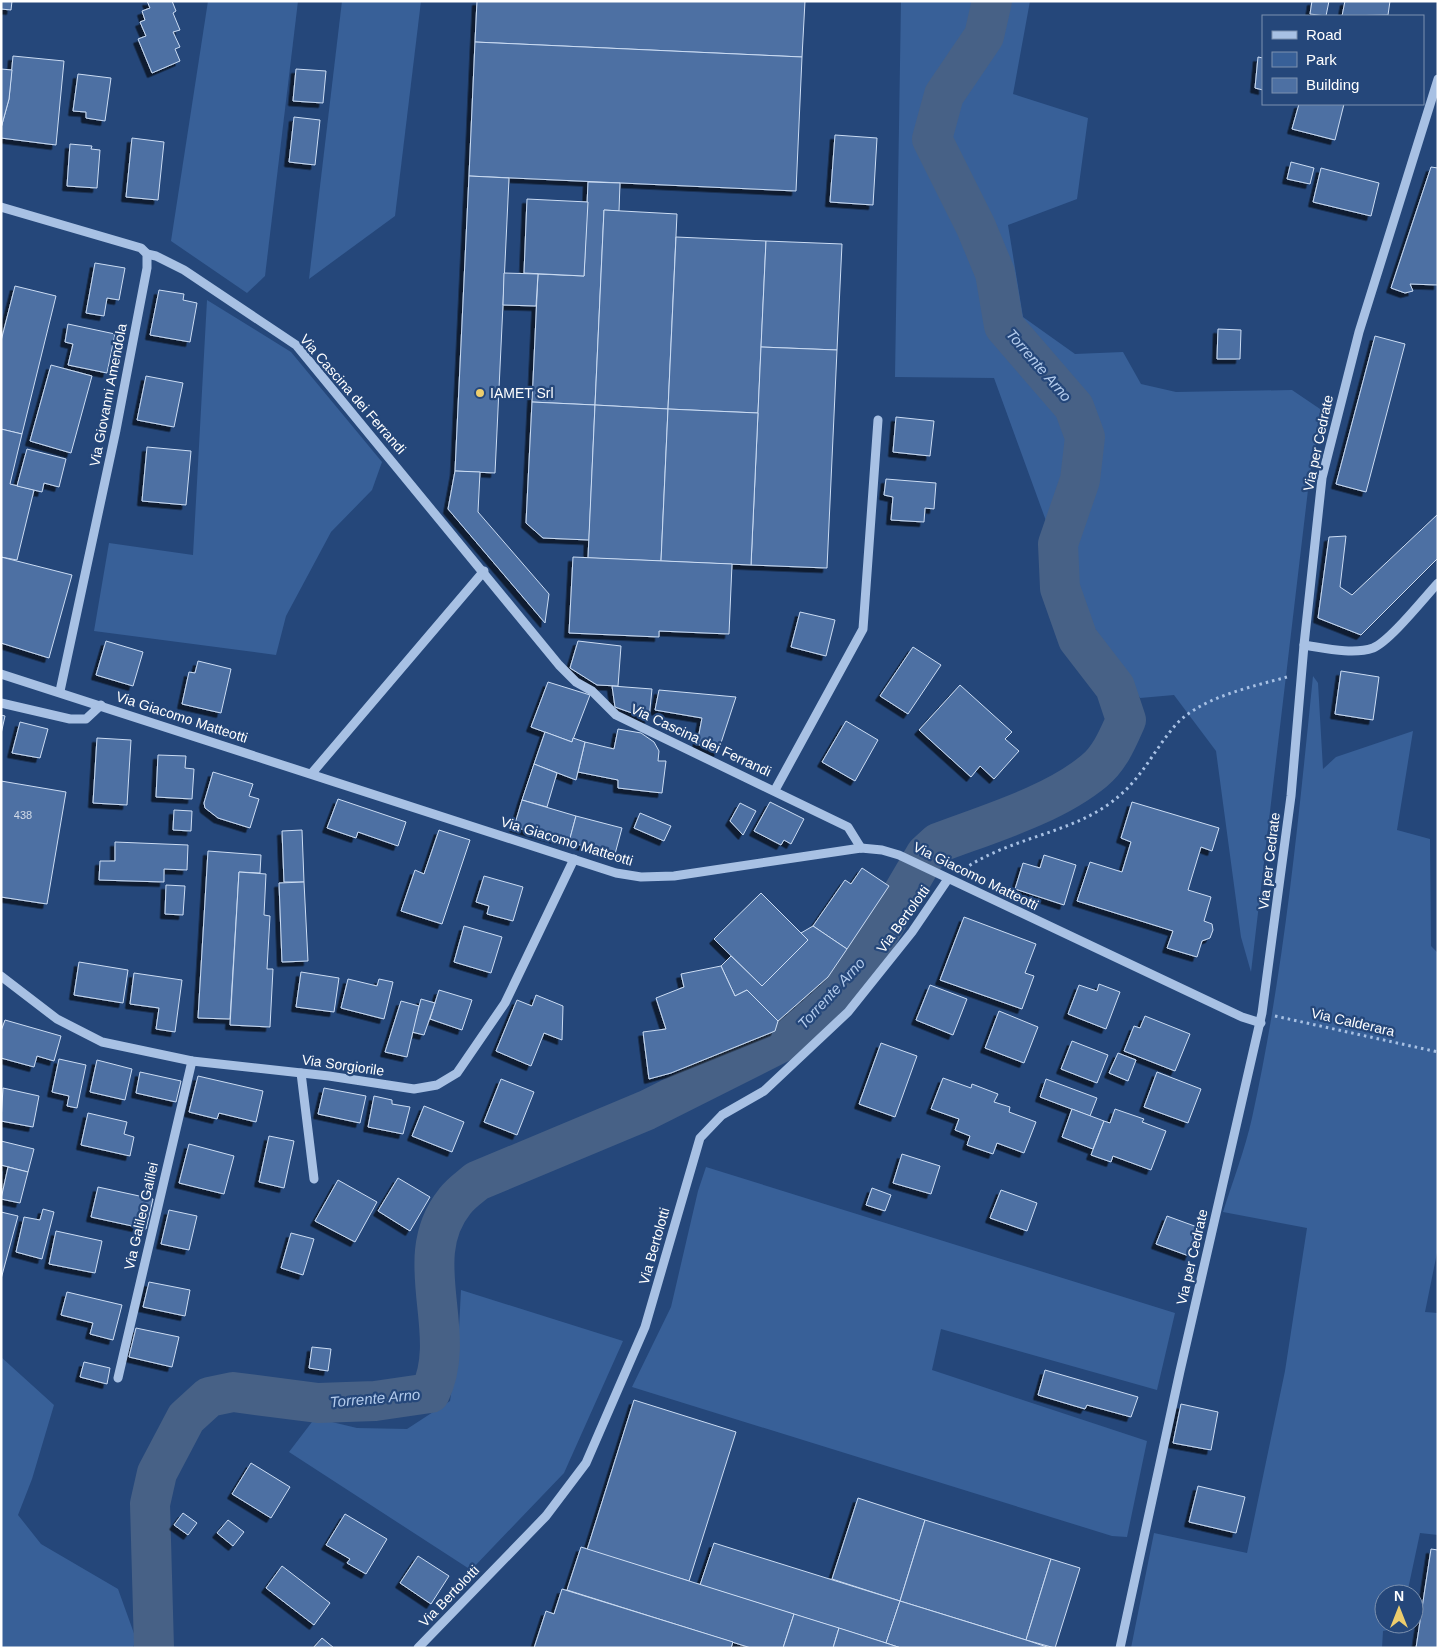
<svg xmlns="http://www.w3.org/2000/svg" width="1439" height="1649" font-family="Helvetica,sans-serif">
<defs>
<filter id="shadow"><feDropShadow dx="-4.5" dy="4.5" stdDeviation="0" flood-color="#0009"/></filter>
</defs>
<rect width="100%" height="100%" fill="#25477a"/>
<g fill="#386098">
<polygon points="208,1 298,1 265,276 247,293 171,241"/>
<polygon points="342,1 421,1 395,216 309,279"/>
<polygon points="901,1 1030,1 1013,94 1088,118 1077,199 1008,225 1023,317 1075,354 1123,352 1141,384 1176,392 1292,390 1323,411 1310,473 1251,972 1241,937 1216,751 1174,695 1140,698 1073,595 994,378 895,377"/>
<polygon points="207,300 291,352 382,462 372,490 331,532 286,616 276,655 94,631 109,543 193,555"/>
<path d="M1313 676 1318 683 1323 769 1336 757 1413 731 1397 830 1430 839 1431 946 1438 953V1248L1425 1312 1438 1313V1535L1420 1533 1407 1594H1384V1624H1402L1401 1627 1383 1631 1382 1648H1131L1154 1533 1247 1553 1285 1371 1307 1228 1223 1212C1233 1181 1245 1149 1252 1118 1284 972 1298 824 1313 676Z"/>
<polygon points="706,1167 1175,1313 1157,1390 941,1329 932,1370 1147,1441 1127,1537 1112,1536 632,1387 671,1307 698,1191"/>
<polygon points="461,1290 623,1341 564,1473 471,1570 289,1452 315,1418 357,1428 407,1429 450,1401 458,1348"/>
<polygon points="1,1357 54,1405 32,1479 18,1515 41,1544 118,1589 136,1639 133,1648 1,1648"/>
</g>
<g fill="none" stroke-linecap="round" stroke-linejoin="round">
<path stroke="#476186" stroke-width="40" d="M154 1648 150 1504 157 1473 186 1418 209 1397 233 1392 318 1403 375 1401 430 1393C460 1331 408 1259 455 1201 461 1193 470 1187 477 1181L647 1110 788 1039 863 961 926 854 938 843C988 824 1053 805 1094 771 1110 758 1118 738 1126 720L1115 687 1078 639 1060 588 1058 544 1080 480 1085 437 1074 407 1004 326 995 273 976 227 932 139 944 95 984 36 992 1"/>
</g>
<g fill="#4d70a3" stroke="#cbdcf3" filter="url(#shadow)">
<polygon points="1,1 12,1 11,10 1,9"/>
<polygon points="147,1 172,1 176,11 173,13 180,30 173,32 180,47 175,49 180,61 152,73 138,39 146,36 140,22 145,20 142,11 150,8"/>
<polygon points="477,1 805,1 802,57 475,42"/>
<polygon points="1312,1 1329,1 1326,16 1310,14"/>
<polygon points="1345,1 1390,1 1388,15 1342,16"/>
<polygon points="475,42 802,57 796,191 469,176"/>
<polygon points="13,56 64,61 56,145 1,138 1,128 9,99"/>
<polygon points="1258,57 1263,58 1263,90 1255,88"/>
<polygon points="1,69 12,70 9,99 1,128"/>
<polygon points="296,69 326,71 323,103 293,101"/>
<polygon points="78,74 111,78 105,121 86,118 86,112 73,111"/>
<polygon points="1299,104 1344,104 1335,140 1292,129"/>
<polygon points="294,117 320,120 315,165 289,162"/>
<polygon points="835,135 877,138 873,205 830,202"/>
<polygon points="132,138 164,142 158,200 126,197"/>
<polygon points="70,144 92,146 91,149 100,150 97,188 67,186"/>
<polygon points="1291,162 1314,168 1310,184 1287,179"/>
<polygon points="1431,167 1438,168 1438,285 1410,284 1413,291 1405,293 1391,288"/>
<polygon points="1321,168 1379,183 1371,216 1313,202"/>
<polygon points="469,176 509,178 495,473 455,471"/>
<polygon points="588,182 620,183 619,211 604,210 595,405 532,402 538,274 584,276"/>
<polygon points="527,199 588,202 584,276 524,273"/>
<polygon points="604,210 677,214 668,409 595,405"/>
<polygon points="676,237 766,241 758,413 668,409"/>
<polygon points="766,241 842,244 837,350 761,347"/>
<polygon points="95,263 125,268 119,300 107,298 104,316 86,313"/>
<polygon points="504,273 538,274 536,306 503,305"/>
<polygon points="15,286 56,296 22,434 1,429 1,341"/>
<polygon points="159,290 184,294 183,300 197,303 190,342 150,335"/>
<polygon points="68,324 115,334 107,373 68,365 73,344 65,342"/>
<polygon points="1218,329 1241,330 1240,359 1217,359"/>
<polygon points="1375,336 1405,344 1366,492 1336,484"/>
<polygon points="761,347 837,350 827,568 751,565"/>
<polygon points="51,365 92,376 71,453 30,441"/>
<polygon points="146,376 183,383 174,427 137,420"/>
<polygon points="532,402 595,405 589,540 543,538 526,523"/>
<polygon points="595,405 668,409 661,561 588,558"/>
<polygon points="668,409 758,413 751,565 661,561"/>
<polygon points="896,417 934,421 930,456 893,452"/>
<polygon points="1,429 22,434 10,484 34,490 17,560 1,557"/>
<polygon points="147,447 191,451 186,505 142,501"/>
<polygon points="27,449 66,459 59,487 44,483 42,492 17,486"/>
<polygon points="455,471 480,472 478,512 549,594 545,623 448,509"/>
<polygon points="886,479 936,483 934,509 925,508 924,522 891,520 893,497 884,495"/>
<polygon points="1438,514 1438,558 1361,635 1318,618 1329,537 1346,536 1340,587 1352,595"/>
<polygon points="1,557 72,575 49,658 1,643"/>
<polygon points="573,557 732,564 729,634 659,631 659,637 569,633"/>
<polygon points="800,612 835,620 826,656 791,647"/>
<polygon points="106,641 143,652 133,686 96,675"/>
<polygon points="578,641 621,646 618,686 597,685 570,668"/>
<polygon points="913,647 941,665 908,714 880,696"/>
<polygon points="198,661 231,669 221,713 182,704 189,672 195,673"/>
<polygon points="1341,671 1379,677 1373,720 1335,714"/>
<polygon points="548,682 590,695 572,742 531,727"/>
<polygon points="960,685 1012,732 1005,739 1019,751 994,779 980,766 971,777 919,730"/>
<polygon points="612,686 652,689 649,719 615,707"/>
<polygon points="659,690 736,697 718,752 697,744 702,718 655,710"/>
<polygon points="1,715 5,716 1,734"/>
<polygon points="846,721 878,740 855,781 822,762"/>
<polygon points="20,722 48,729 40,758 12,753"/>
<polygon points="618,729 641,733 654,742 659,751 658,761 666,761 662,793 618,788 618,780 578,772 585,742 614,749"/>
<polygon points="545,732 572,742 573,738 585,742 576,780 534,764"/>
<polygon points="97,738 131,740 127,805 93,803"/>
<polygon points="158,755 186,756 185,768 194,769 192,799 156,797"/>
<polygon points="534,764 557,773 547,807 522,800"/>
<polygon points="213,772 253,784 249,796 259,799 250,828 218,818 205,808 204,803"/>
<polygon points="1,781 66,792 47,904 1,897"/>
<polygon points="338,799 406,822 398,846 358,832 356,838 327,828"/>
<polygon points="522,800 576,816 569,842 514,827"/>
<polygon points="770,802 804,819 791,844 784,840 781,845 754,831"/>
<polygon points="1132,802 1219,828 1212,851 1201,847 1188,890 1211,897 1204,921 1212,924 1213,930 1210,938 1202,941 1197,957 1167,948 1173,931 1077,901 1090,862 1122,872 1131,842 1121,838"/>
<polygon points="740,803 756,811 743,835 730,821"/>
<polygon points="174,810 192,811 191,831 173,830"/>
<polygon points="640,813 671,826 664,841 634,828"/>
<polygon points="576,816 622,828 615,854 569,842"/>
<polygon points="302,830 304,882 284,882 282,831"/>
<polygon points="439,830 470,840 442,924 401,911 415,870 424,874"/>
<polygon points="115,842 188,845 187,870 164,869 164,882 99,880 100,861 115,861"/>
<polygon points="208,851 261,855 260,873 239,872 230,1019 198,1018"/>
<polygon points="1044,855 1076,865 1064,905 1015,889 1023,863 1040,868"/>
<polygon points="862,868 889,886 847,949 813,926 845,880 851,884"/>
<polygon points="239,872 266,874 264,915 270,916 267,969 273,969 270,1027 230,1025"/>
<polygon points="484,876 523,887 513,921 487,914 489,906 476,902"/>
<polygon points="304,882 308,961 282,962 279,883"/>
<polygon points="166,885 185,886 183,915 165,914"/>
<polygon points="761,893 808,940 762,986 714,939"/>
<polygon points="964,917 1036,944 1025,973 1034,976 1022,1009 940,980"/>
<polygon points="464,926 502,937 491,973 454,962"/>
<polygon points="813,926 847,949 828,977 778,1021 747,990 735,996 721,966 731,956 762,986 808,940 801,933"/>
<polygon points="79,962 128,970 123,1003 74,995"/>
<polygon points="721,966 735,996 747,990 778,1021 775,1031 671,1073 649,1079 643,1032 666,1029 656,998 684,987 681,974"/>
<polygon points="301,972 339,978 334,1012 296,1007"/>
<polygon points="134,973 182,980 175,1032 156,1029 159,1008 130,1004"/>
<polygon points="348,979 377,986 379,979 393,982 384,1019 341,1008"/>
<polygon points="1099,984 1120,992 1106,1029 1068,1014 1079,985 1097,991"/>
<polygon points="930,985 967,999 953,1035 916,1020"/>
<polygon points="439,990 472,1000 462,1030 430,1019"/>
<polygon points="536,995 563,1006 562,1040 544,1033 531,1066 496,1051 517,1000 532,1006"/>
<polygon points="421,999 435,1003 424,1035 412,1032"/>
<polygon points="401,1001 419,1006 407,1057 385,1052"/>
<polygon points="999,1011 1038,1027 1024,1063 985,1048"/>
<polygon points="1145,1016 1190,1034 1175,1071 1124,1051 1134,1026 1140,1028"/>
<polygon points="5,1020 61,1036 54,1061 37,1056 34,1067 1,1058 1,1031"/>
<polygon points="1072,1041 1108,1055 1097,1083 1061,1069"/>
<polygon points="881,1043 917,1056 895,1117 859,1104"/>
<polygon points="1118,1053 1136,1060 1128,1081 1109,1073"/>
<polygon points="59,1059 86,1065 77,1108 67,1106 69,1096 52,1092"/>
<polygon points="97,1060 132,1069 125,1100 90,1092"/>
<polygon points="140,1072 181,1081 176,1102 136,1093"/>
<polygon points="1157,1072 1201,1089 1188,1123 1144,1107"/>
<polygon points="198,1076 263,1091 256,1122 219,1113 217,1119 189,1112"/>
<polygon points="943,1078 971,1088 972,1084 998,1094 994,1102 1010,1107 1009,1112 1036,1122 1024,1153 997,1143 993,1154 967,1145 970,1136 955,1130 959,1119 931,1109"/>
<polygon points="501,1079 534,1092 517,1135 484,1122"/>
<polygon points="1046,1079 1097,1098 1090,1116 1040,1097"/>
<polygon points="3,1088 39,1096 33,1127 1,1121"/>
<polygon points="324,1088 366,1096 360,1123 318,1114"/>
<polygon points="374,1096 392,1100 392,1104 410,1107 403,1134 368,1127"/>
<polygon points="424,1106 464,1122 452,1152 412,1136"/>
<polygon points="1072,1109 1104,1121 1093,1149 1062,1137"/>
<polygon points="1115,1109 1144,1119 1142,1122 1166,1131 1151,1170 1113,1156 1111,1162 1091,1155 1104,1121 1110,1123"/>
<polygon points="88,1113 127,1122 124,1134 134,1137 130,1156 81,1145"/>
<polygon points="269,1136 294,1141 284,1188 259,1182"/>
<polygon points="1,1141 34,1149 28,1172 1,1165"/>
<polygon points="189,1144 234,1156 224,1194 179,1183"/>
<polygon points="902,1154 940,1166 931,1194 893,1183"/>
<polygon points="8,1167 28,1172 20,1203 1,1199"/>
<polygon points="398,1178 430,1197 410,1231 378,1211"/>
<polygon points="338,1180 377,1202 355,1242 315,1221"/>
<polygon points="98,1187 153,1199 146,1229 91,1217"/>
<polygon points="872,1188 891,1195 885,1211 866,1205"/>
<polygon points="1001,1190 1037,1203 1027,1231 990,1218"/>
<polygon points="43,1209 54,1212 42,1259 16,1252 24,1217 40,1220"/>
<polygon points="169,1210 197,1216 189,1250 161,1244"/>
<polygon points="1,1212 18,1216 1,1279"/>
<polygon points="1167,1216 1200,1228 1189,1256 1156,1244"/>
<polygon points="56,1231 102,1241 95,1273 49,1264"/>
<polygon points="291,1233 314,1239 303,1275 281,1268"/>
<polygon points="149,1282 190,1290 185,1316 143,1307"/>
<polygon points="67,1292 122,1305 113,1340 90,1334 93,1323 61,1315"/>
<polygon points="136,1328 179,1337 172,1367 129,1357"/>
<polygon points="312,1347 331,1349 328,1371 309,1368"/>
<polygon points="84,1362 110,1368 107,1384 80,1377"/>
<polygon points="1045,1370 1138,1397 1131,1417 1087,1405 1085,1409 1038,1395"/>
<polygon points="634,1400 736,1432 689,1581 587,1550"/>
<polygon points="1181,1404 1218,1412 1211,1450 1173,1443"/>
<polygon points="251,1463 290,1487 271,1518 232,1494"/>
<polygon points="1198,1486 1245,1497 1236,1533 1189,1522"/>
<polygon points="858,1498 925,1520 900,1601 832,1579"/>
<polygon points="183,1513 197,1523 188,1535 174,1525"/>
<polygon points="345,1514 387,1539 366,1574 347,1563 350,1559 326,1545"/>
<polygon points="228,1520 244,1532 233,1546 217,1533"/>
<polygon points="925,1520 1051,1559 1026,1640 900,1601"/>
<polygon points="714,1543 900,1601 886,1643 700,1585"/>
<polygon points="581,1547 794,1614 783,1648 751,1648 567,1590"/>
<polygon points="1431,1549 1438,1550 1438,1648 1416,1648"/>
<polygon points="418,1556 449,1576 431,1604 400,1583"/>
<polygon points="1051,1559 1080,1568 1055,1648 1026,1640"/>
<polygon points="282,1566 330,1603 314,1625 266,1588"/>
<polygon points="562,1589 733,1642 731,1648 534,1648 546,1611 554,1614"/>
<polygon points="900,1601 1026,1640 1050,1648 901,1648 886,1643"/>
<polygon points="794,1614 839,1628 833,1648 783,1648"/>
<polygon points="839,1628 886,1643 901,1648 833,1648"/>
<polygon points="322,1638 334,1648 313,1648"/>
</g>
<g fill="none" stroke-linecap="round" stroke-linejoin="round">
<g stroke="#a8c1e4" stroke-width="3" stroke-dasharray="2.5 4" stroke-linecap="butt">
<path d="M964 869C1008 839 1065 834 1106 806 1139 784 1150 756 1173 728 1197 698 1251 687 1287 677"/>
<polyline points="1275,1016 1438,1052"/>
</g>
<g stroke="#a8c1e4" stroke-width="9">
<polyline points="1,207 141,248 147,254 147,268 116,430 60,691"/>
<polyline points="147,254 156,256 184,270 296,345 559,665 576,682 592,691 616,715 848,827 861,848"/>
<path d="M1304 645C1324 648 1353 655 1373 648 1390 641 1424 598 1438 583"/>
<polyline points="1,674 616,873 641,877 674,876 861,848 882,850 899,855 1242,1017 1261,1023"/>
<polyline points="1,703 70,719 86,719 101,705"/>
<polyline points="312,773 484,571"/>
<polyline points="775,790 863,629 878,420"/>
<polyline points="1,976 57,1019 102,1042 192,1061 329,1076 414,1089 437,1085 457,1073 505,1003 574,859"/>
<polyline points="301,1073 314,1179"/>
<polyline points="118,1378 192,1061"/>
<polyline points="418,1648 546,1516 586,1463 645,1327 700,1138 722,1115 764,1091 848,1012 912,932 948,879"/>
<polyline points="1120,1648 1180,1371 1262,1013 1291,796 1304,645 1322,478 1359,332 1438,79"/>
</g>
</g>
<circle fill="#edcd6d" stroke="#25477a" stroke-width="2" cx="480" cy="393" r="5"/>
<g text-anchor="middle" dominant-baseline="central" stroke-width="4.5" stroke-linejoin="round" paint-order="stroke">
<g font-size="11" fill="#d2dbe8">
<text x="23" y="815">438</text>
</g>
<g font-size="14" fill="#fff" stroke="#25477a" text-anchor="start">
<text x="490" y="393">IAMET Srl</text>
</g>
<g font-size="14" fill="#fff" stroke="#25477a">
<text transform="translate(353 394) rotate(49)">Via Cascina dei Ferrandi</text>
<text transform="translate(108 395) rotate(-79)">Via Giovanni Amendola</text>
<text transform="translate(1318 443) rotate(-78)">Via per Cedrate</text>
<text transform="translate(182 717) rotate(18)">Via Giacomo Matteotti</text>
<text transform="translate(701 740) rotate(25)">Via Cascina dei Ferrandi</text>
<text transform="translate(567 841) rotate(17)">Via Giacomo Matteotti</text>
<text transform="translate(1269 861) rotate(-83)">Via per Cedrate</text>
<text transform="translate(976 876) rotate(26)">Via Giacomo Matteotti</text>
<text transform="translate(903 919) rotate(-54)">Via Bertolotti</text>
<text transform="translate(1353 1022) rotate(13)">Via Calderara</text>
<text transform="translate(343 1065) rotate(8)">Via Sorgiorile</text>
<text transform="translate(141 1216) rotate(-77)">Via Galileo Galilei</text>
<text transform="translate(654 1246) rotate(-74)">Via Bertolotti</text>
<text transform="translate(1192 1257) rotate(-77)">Via per Cedrate</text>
<text transform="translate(449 1596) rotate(-46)">Via Bertolotti</text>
</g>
<g font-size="15" font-style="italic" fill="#b3cbec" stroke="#25477a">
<text transform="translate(1039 365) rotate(49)">Torrente Arno</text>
<text transform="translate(831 993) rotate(-47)">Torrente Arno</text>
<text transform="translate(375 1398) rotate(-5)">Torrente Arno</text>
</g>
</g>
<rect width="1439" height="1649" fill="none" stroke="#ffffff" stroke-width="5"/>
<rect x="1262" y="15" width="162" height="90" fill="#25477a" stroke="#7c91af"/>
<rect x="1272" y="31" width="25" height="8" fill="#a8c1e4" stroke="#7c91af"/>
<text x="1306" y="40" font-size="15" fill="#ffffff">Road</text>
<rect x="1272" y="52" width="25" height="15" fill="#386098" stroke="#7c91af"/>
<text x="1306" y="65" font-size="15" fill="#ffffff">Park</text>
<rect x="1272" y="78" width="25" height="15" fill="#4d70a3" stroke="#7c91af"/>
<text x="1306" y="90" font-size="15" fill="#ffffff">Building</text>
<g transform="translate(1399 1609)"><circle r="24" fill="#25477a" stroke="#7c91af"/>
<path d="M0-4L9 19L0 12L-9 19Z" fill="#edcd6d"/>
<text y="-8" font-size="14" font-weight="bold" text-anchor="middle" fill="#ffffff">N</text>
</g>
</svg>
